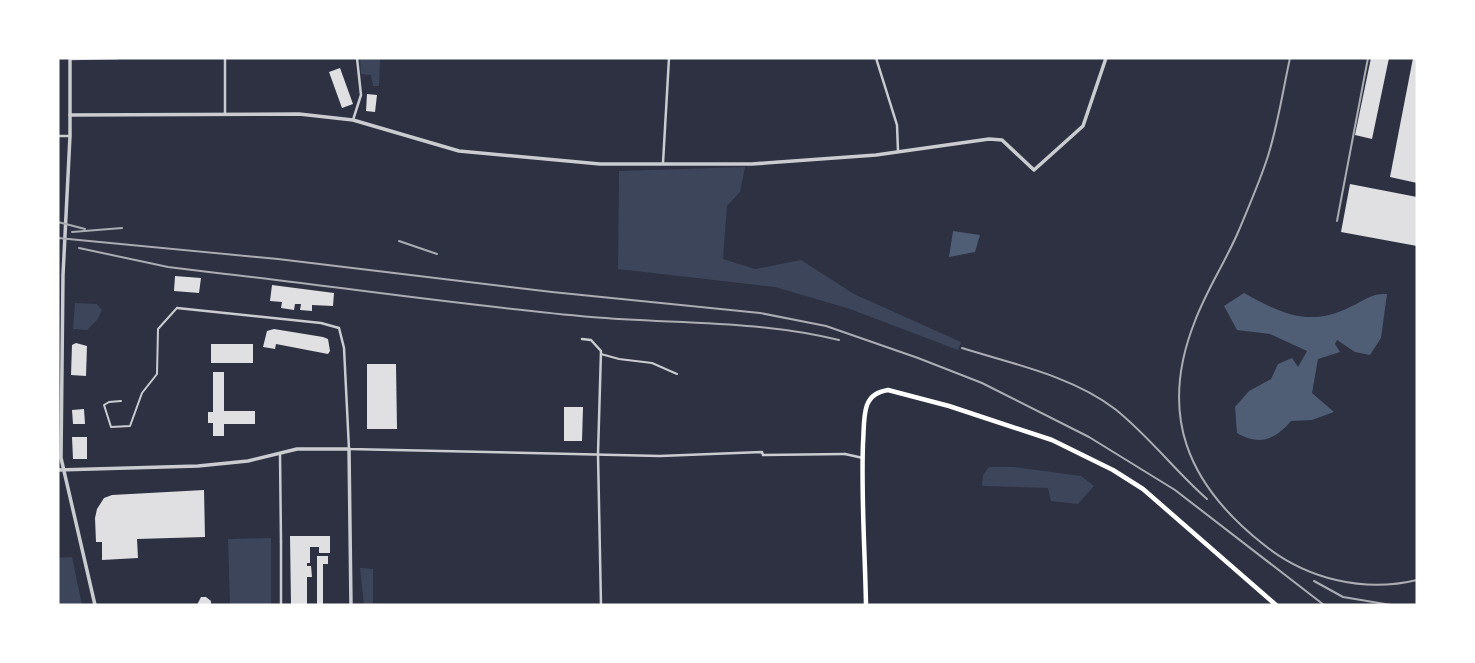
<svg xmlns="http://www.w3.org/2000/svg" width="1475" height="663" font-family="'Fira Sans Condensed',sans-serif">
<rect width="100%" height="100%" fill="#2d3142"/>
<g fill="#3c4559">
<polygon points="360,58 380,58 379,86 373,86 371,75 361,74"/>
<polygon points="745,167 740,192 727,206 723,259 755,269 801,260 854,294 961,342 958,350 850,309 775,287 618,269 619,171"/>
<polygon points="75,303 97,304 102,310 97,320 87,330 73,329"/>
<polygon points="989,467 1014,467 1081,476 1094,486 1078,504 1051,501 1048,488 982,486 983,475"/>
<polygon points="271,538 271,605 230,605 228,539"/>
<polygon points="72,557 82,605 59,605 58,558"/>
<polygon points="360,568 373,569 373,605 364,605"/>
</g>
<g fill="#4f5d75">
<polygon points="953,231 980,235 975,252 949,257"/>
<path d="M1244 293C1282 314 1310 328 1352 306 1365 300 1372 293 1387 294L1381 338 1370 355 1355 352 1337 340 1335 344 1340 352 1318 359 1312 393 1334 412 1312 420 1291 421C1275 440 1259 446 1237 433L1235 407 1249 391 1271 379 1278 364 1292 358 1298 367 1307 351 1270 334 1237 330 1224 306Z"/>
</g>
<g fill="#e0e0e3">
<polygon points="1371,58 1389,58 1372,139 1355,135"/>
<polygon points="1413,58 1417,58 1417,183 1390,177"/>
<polygon points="340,68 353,104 342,108 329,72"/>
<polygon points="367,94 377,95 375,112 366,111"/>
<polygon points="1350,184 1417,197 1417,246 1341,232"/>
<polygon points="175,276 201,278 199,293 174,291"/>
<polygon points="272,285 334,293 333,306 312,305 312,311 300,310 301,304 295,304 294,310 281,308 282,302 270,301"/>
<polygon points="274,329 323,337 328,339 330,351 328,354 276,344 275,349 263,347 267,331"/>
<polygon points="76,343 87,346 86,376 71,375 72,345"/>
<rect x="211" y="344" width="42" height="19"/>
<polygon points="367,364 396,364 397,429 367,429"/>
<polygon points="213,372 224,372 224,411 255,411 255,424 224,424 224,436 213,436 213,423 208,423 208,412 213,412"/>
<polygon points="564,407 583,407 582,441 564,441"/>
<polygon points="84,409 85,424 73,424 72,410"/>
<polygon points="72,437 87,437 87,459 73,459"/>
<polygon points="204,490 205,537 137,539 138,558 102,560 102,542 96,542 95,518 97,509 104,498 112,495"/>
<polygon points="290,536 330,536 330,553 319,553 319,547 310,547 310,563 307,563 307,566 311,566 312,577 307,577 307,605 291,605"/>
<polygon points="317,556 328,556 328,564 323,564 323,605 317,605"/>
<polygon points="201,597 206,597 211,601 211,605 197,605"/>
</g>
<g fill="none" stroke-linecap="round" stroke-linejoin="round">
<g stroke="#caccd0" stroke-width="2">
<polyline points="601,354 619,359 652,363 677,374"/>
<polyline points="121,401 109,402 104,405 111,427 130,426 142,393 157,374 158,329 176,309"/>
</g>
<g stroke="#caccd0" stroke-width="2.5">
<polyline points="845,454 863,458"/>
<polyline points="281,542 281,605"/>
</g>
<g stroke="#caccd0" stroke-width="2.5">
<polyline points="225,58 225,114"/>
<polyline points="876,58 897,125 898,151"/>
<polyline points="70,59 118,58"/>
<polyline points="353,120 361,95 357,58"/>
<polyline points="58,136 70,136"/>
<polyline points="663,163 669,58"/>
<polyline points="177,308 321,323 339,328 344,348 349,449 660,456 762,452 763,455 845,454"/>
<polyline points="582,339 591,340 601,351 598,454 601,605"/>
<polyline points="280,454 281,542"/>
</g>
<g stroke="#caccd0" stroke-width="3.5">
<polyline points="70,58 70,136 63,275 61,458 95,605"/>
<polyline points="70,115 299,114 353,120 459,151 600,164 752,164 876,155 989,139 1002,140 1034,170 1083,126 1106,58"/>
<polyline points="58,470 198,466 248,461 297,449 349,449 351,605"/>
</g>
<path stroke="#fff" stroke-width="4.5" d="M866 605C865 551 861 497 863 443 864 431 863 416 867 405 871 395 878 392 888 390L949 406 1052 440 1113 470 1143 489 1276 605"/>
<g stroke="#abadb3" stroke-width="2">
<path d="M1290 58C1283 90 1278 124 1268 156 1260 181 1249 206 1239 230 1226 261 1207 289 1195 321 1158 414 1187 484 1263 544 1306 579 1364 593 1417 580"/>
<polyline points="1337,221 1368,58"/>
<polyline points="58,222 85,229"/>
<polyline points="72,232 122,228"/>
<polyline points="58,238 278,259 552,292 760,313 826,326 918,358 982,383 1089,437 1175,490 1324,605"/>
<polyline points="399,241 437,254"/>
<path d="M79 248 168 267 217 273C341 287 466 306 591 317 673 324 758 320 839 340"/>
<path d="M962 348C1013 364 1072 376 1115 409 1149 436 1175 471 1207 499"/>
<polyline points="1314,581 1343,597 1391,605"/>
</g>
</g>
<rect width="1475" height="663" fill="none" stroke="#ffffff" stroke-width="119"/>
</svg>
